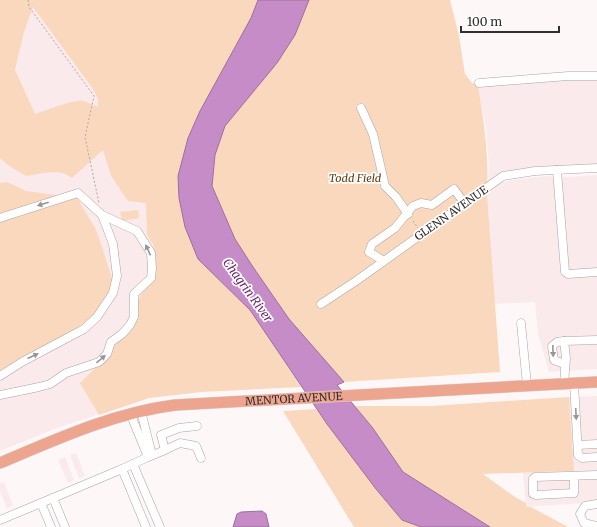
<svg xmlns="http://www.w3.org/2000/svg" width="597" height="527" font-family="Merriweather,serif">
<rect width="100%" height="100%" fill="#fef7f8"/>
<g fill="#faeaeb">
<polygon points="0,0 102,0 201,392 149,398 57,428 0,451"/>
<polygon points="597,77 597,167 527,171 488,185 489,165 486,130 478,85"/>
<polygon points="597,175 597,369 549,372 538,334 535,302 494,304 487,194 499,184 511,180 546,176 568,177"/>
<polygon points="597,396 597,502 526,507 523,473 574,471 569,397"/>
<polygon points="76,453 85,476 79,478 70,455"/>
<polygon points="65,457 74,480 68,483 58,460"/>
<polygon points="4,482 13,505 7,508 0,491 0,484"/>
</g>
<g fill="#fad8bd" fill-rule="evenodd">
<path d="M0 0H258L251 18 200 111 188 138 178 176 198 259 250 310 301 387 201 392 149 398 99 415 80 383C103 361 122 339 139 313L137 303 154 267V246L147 235 146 203 128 201 111 176 103 150 72 178C59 167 41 174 26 176L8 165 0 158ZM33 7 93 89 98 99V107C93 105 88 102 83 101 73 99 46 111 35 114L15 70 24 32Z"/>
<path d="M309 0H450L459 36 465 74 472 83 478 85C484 122 489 156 487 194L500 372 344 382 289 319 253 267 235 239 212 186 215 155 225 126 277 63 295 35Z"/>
<polygon points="7,182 26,191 77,198 95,228 99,238 112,278 112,289 93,317 48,346 0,373 0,183"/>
<polygon points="138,210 139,218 122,221 120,212"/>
<polygon points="569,397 574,471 483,474 515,497 526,503 526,507 531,507 568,527 490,527 403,472 372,427 355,406 431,406"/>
<polygon points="316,409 376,489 402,520 421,527 354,527 283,411"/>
</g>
<g fill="#c68cc7" stroke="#9a7099">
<polygon points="258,0 309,0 295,35 277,63 225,126 215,155 212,186 235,239 253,267 289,319 344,382 337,385 372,427 403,472 490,527 421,527 402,520 376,489 327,424 250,310 198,259 185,227 179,198 178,176 188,138 200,111 251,18"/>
<polygon points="262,511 266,514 269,527 233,527 237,514 241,512"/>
</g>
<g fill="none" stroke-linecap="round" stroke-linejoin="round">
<defs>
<g id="minor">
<polyline points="479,83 568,76 597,76"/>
<polyline points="361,108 373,134 385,186 396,197 408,214"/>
<polyline points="557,170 565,272 568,274 597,272"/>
<polyline points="0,218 78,193 102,215 137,231 151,253 152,268 151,278 134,294 134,317 130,325 122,334 111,342 107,354 99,362 66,373 50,384 39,387 0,395"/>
<polyline points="384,261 369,252 372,244 395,228 413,206 421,203 432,205 454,189 462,200"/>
<polyline points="321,304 356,281 503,176 535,171 597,168"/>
<polyline points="521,323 527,385"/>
<polyline points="564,364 554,360 552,346 557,342 564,341"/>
<polyline points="0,376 22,362 84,329 97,317 113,293 117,276 113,244 102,215"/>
<polyline points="574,383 578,455 582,458 597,457"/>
<polyline points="564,384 566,358 564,341 597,340"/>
<polyline points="141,411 152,455"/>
<polyline points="130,413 148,457 122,469 146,527"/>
<polyline points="578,445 597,444"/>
<polyline points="165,450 180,443 196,446 201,458"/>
<polyline points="148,457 165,450 161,435 179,428 197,426"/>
<polyline points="133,464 160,527"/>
<polyline points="574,476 574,493 536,495 533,494 533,479 535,477 597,475"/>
<polyline points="597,504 585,506 580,514 584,523 597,526"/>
<polyline points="0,520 41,503"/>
<polyline points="51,527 41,503 53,498"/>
<polyline points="65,527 53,498 122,469"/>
</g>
<g id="major">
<path id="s1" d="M0 463C57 439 113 413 175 405L597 382"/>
</g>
</defs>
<use href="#minor" stroke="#ada3a3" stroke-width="9"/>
<use href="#major" stroke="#d6d5d5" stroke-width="12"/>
<g stroke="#aea8a9" stroke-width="1" stroke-dasharray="2 2" stroke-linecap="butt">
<polyline points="28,0 29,7 94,96 85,137 99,203"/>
<polyline points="413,221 418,228"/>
</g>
<use href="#minor" stroke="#fff" stroke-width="8"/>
<use href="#major" stroke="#eea58f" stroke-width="11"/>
</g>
<defs><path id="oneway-solid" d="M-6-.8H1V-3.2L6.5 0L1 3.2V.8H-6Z"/></defs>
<g fill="#989696">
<use href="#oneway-solid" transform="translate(43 204) rotate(162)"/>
<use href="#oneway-solid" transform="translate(148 250) rotate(-115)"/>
<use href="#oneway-solid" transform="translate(553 351) rotate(88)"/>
<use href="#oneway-solid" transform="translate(33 356) rotate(-25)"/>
<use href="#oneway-solid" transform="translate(101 359) rotate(-41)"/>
<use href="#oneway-solid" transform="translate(576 414) rotate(87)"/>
</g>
<g text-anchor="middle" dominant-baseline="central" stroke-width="3.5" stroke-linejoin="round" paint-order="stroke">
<g font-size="11" font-style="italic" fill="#653a0f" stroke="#fff">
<text x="355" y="178">Todd Field</text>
</g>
<g font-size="11" fill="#322e2e" stroke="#fff">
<text transform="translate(451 213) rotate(-35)">GLENN AVENUE</text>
<text stroke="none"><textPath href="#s1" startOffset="304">MENTOR AVENUE</textPath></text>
</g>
<g font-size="12" font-style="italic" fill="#6c276f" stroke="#fff">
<text transform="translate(248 290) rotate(54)">Chagrin River</text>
</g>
</g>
<path d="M461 26v6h98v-6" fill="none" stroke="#322e2e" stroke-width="2"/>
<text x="467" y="26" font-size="12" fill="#322e2e" stroke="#ffffff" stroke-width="3" paint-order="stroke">100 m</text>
</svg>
